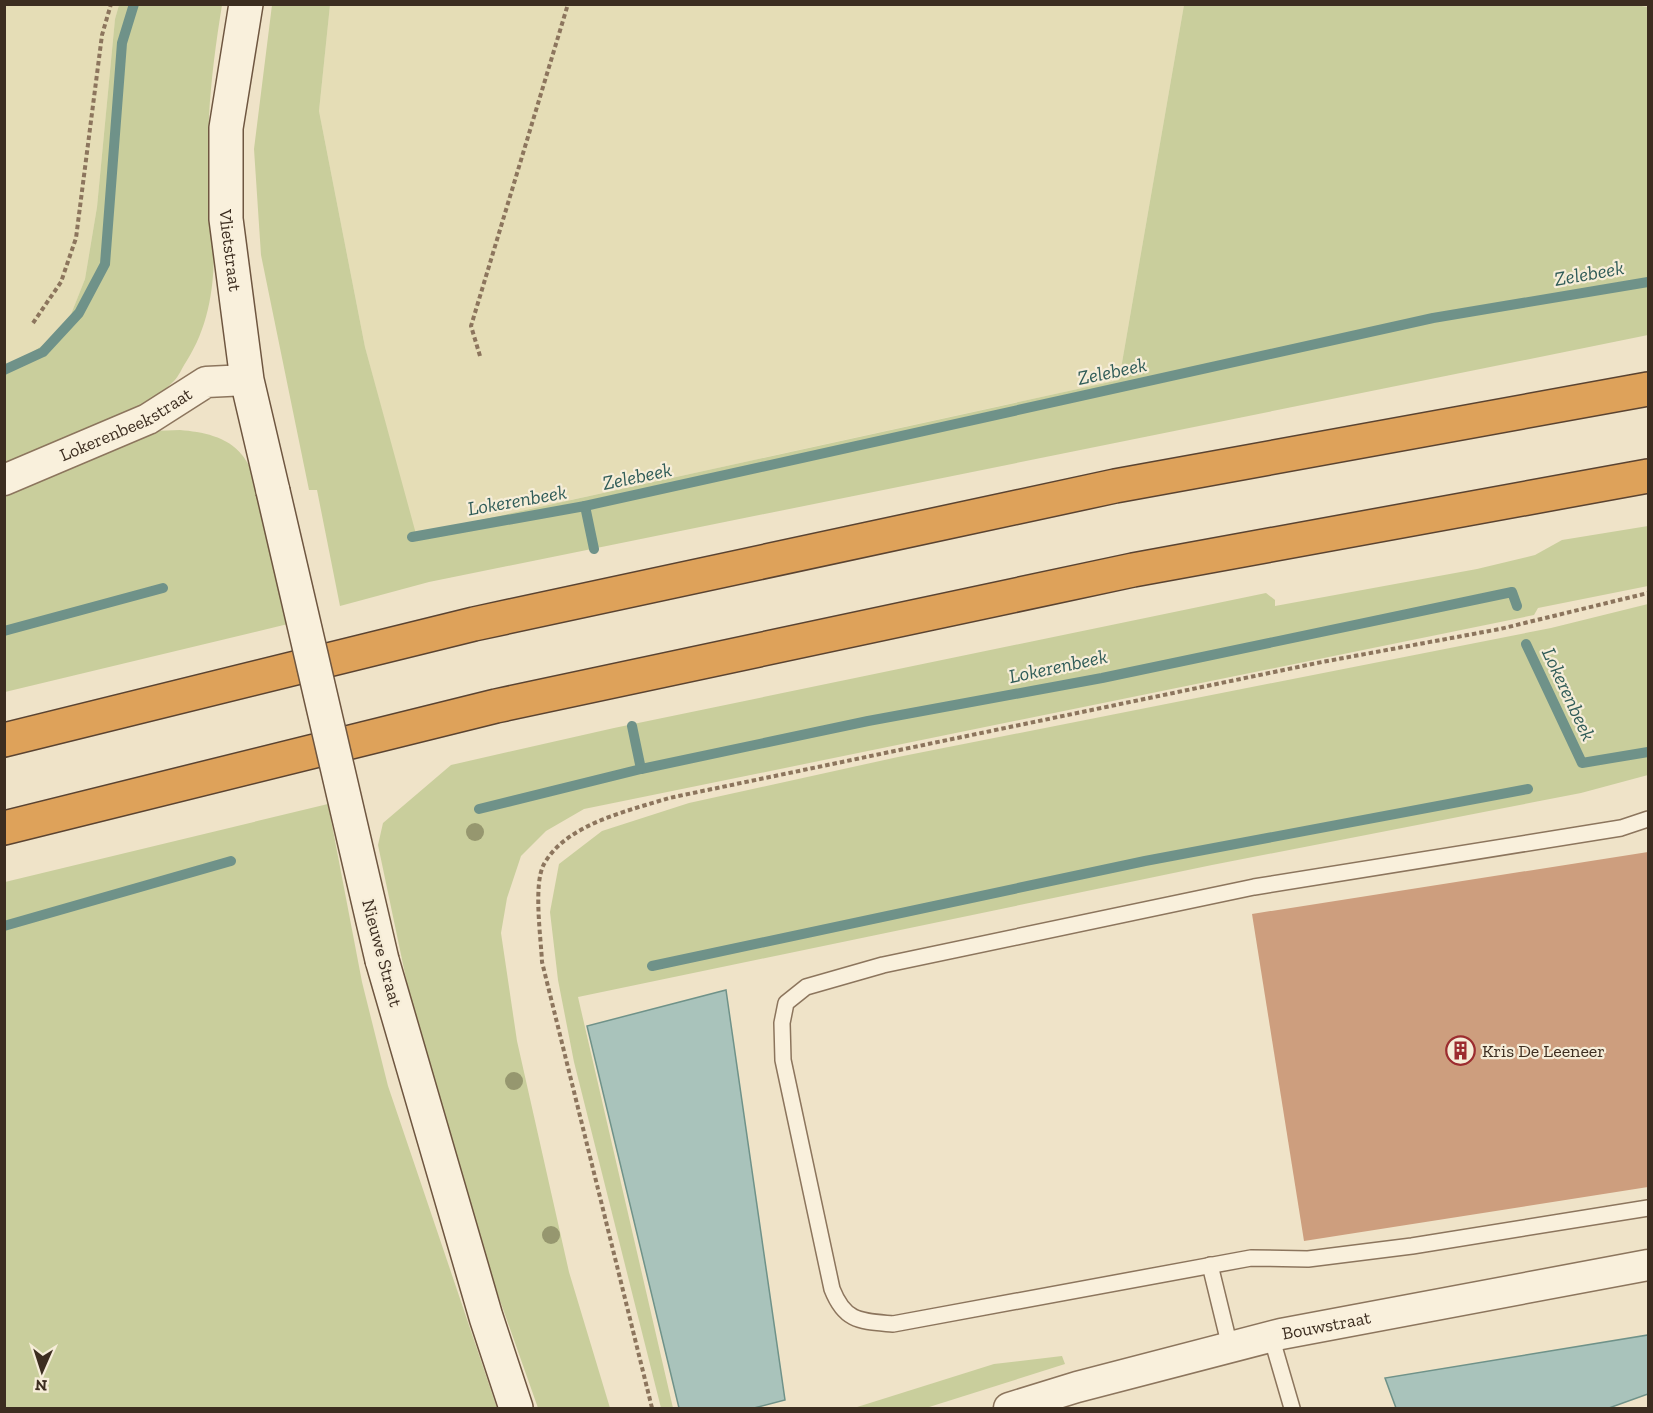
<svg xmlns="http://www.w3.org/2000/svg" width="1653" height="1413" font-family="'Zilla Slab',serif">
<rect width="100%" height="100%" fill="#efe3c8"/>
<g fill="#e5ddb6">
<polygon points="5,5 119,5 115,19 97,207 85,279 64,332 5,369"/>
<polygon points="330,5 1184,5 1119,380 415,534 365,347 319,111"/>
</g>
<g fill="#c9ce9c">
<path d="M119 5H222C216 42 211 79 209 117 206 199 233 289 186 362 182 368 179 376 174 381 135 420 56 445 5 467V369L64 332 85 279 97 207 115 19Z"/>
<polygon points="1635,5 1648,7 1648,335 429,582 340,606 317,490 309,490 261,255 254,149 272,5 330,5 319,111 365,347 416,534 1119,380 1184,5"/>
<path d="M180 430C202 432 227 436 242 455 265 482 283 584 292 623L5 692 4 492 152 431Z"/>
<polygon points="1648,526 1648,586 1538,608 1534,615 584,809 546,831 521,856 507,898 501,933 517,1041 569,1272 610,1408 538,1408 473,1224 417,1031 378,845 383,823 451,765 614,728 1266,593 1275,600 1275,606 1477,569 1535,555 1562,540"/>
<polygon points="1648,604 1648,775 1581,793 1212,865 578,997 673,1408 661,1408 574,1062 558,980 550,912 559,864 602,831 689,803 898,757 1551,628"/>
<polygon points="328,804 362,982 388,1086 497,1408 5,1408 5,882"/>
<polygon points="1062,1356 1065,1364 926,1408 854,1408 994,1364"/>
</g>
<g fill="#a9c3bb" stroke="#6f9289" stroke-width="1.5">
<polygon points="726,990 785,1400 754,1408 679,1408 587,1026"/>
<polygon points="1648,1335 1648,1394 1609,1408 1396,1408 1385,1378"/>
</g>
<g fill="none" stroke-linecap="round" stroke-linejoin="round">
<g stroke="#6f9289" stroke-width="10">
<polyline points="4,370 43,352 79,313 105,264 122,43 134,4"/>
<polyline points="585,506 594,549"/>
<polyline points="412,537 585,506 1433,318 1648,282"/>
<polyline points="4,631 163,588"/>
<polyline points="1526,644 1582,763 1648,752"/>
<polyline points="632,726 641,769 868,721 1102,678 1512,592 1517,606"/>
<polyline points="479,809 641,769"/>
<polyline points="4,926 231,861"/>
<polyline points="652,966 1145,861 1528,789"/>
</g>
</g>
<polygon fill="#cd9e7e" points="1648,852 1648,1187 1304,1241 1252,914"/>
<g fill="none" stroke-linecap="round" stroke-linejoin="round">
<defs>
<g id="lane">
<path d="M1648 819 1621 828 1254 887 883 965 806 987 786 1003 782 1023 783 1060 832 1289C845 1322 860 1321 893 1324L1251 1258 1308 1259 1412 1246 1648 1208"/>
<polyline points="1210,1265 1230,1347"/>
<polyline points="1271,1336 1292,1408"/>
</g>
<g id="street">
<path id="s1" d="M4 480 148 419 206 382 247 380"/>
<path id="s2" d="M1009 1408 1077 1387 1281 1334 1648 1265"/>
</g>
<g id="secondary">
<path id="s3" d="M246 4 226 128V219L247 380 273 491"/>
<polyline points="382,960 486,1317 516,1408"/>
</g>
<g id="highway">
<polyline points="4,740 474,624 1115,486 1648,389"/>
<polyline points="4,828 496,706 1133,570 1648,476"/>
</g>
</defs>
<use href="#lane" stroke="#8c755d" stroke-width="18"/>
<use href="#street" stroke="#8c755d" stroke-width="33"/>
<use href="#secondary" stroke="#6e5640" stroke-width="36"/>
<use href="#highway" stroke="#5a4331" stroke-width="36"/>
<g stroke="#8c755d" stroke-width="4" stroke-dasharray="4.5 3" stroke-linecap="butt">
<polyline points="33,323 61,282 76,238 102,35 111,4"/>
<polyline points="480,356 471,326 568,4"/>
<path d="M652 1408 542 962C541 938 533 884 544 864 566 824 628 811 669 798L1322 662 1500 629 1648 593"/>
</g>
<use href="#lane" stroke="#f9f0dc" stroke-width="15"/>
<use href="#street" stroke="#f9f0dc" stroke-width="30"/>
<use href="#secondary" stroke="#f9f0dc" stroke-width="33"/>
<use href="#highway" stroke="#dea25a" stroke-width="33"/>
<defs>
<polyline id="secondary-bridge" points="273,491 382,960"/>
</defs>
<use href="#secondary-bridge" stroke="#6e5640" stroke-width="36" stroke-linecap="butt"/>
<use href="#secondary-bridge" stroke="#f9f0dc" stroke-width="33"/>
</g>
<g fill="#96976f">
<circle cx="475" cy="832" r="9"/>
<circle cx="514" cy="1081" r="9"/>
<circle cx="551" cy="1235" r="9"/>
</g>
<defs>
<symbol id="building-ring" viewBox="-11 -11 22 22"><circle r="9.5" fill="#f6edd8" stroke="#9c2c2f" stroke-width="1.5"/><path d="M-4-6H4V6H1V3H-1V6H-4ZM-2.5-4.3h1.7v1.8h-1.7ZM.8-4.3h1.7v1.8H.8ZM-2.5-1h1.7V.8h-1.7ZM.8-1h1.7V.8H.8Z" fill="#9c2c2f"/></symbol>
</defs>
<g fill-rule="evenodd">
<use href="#building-ring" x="1444" y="1034" width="33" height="33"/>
</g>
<g text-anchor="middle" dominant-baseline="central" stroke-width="4.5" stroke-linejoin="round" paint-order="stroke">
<g font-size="18" fill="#3c2d20" stroke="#f6edd8">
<text stroke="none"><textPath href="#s3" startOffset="248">Vlietstraat</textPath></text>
<text stroke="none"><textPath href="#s1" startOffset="134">Lokerenbeekstraat</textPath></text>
<text transform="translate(382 953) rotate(75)">Nieuwe Straat</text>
<text stroke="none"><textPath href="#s2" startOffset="328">Bouwstraat</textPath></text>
</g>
<g font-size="18" fill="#3c2d20" stroke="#f6edd8" text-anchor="start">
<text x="1482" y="1051">Kris De Leeneer</text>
</g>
<g font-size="20" font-style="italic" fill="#305c58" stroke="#f6edd8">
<text transform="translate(1589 273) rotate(-10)">Zelebeek</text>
<text transform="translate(1112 371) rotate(-12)">Zelebeek</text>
<text transform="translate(637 476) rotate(-12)">Zelebeek</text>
<text transform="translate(517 500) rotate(-10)">Lokerenbeek</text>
<text transform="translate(1058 666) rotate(-12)">Lokerenbeek</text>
<text transform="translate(1569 694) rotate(65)">Lokerenbeek</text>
</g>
</g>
<rect width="1653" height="1413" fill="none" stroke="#3c2d20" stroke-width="12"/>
<g transform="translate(42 1371) rotate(183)" stroke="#f6edd8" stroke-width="4.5" paint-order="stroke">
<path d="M0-4.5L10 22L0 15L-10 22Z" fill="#3c2d20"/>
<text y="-9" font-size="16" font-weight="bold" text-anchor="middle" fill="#3c2d20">N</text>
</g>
</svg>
